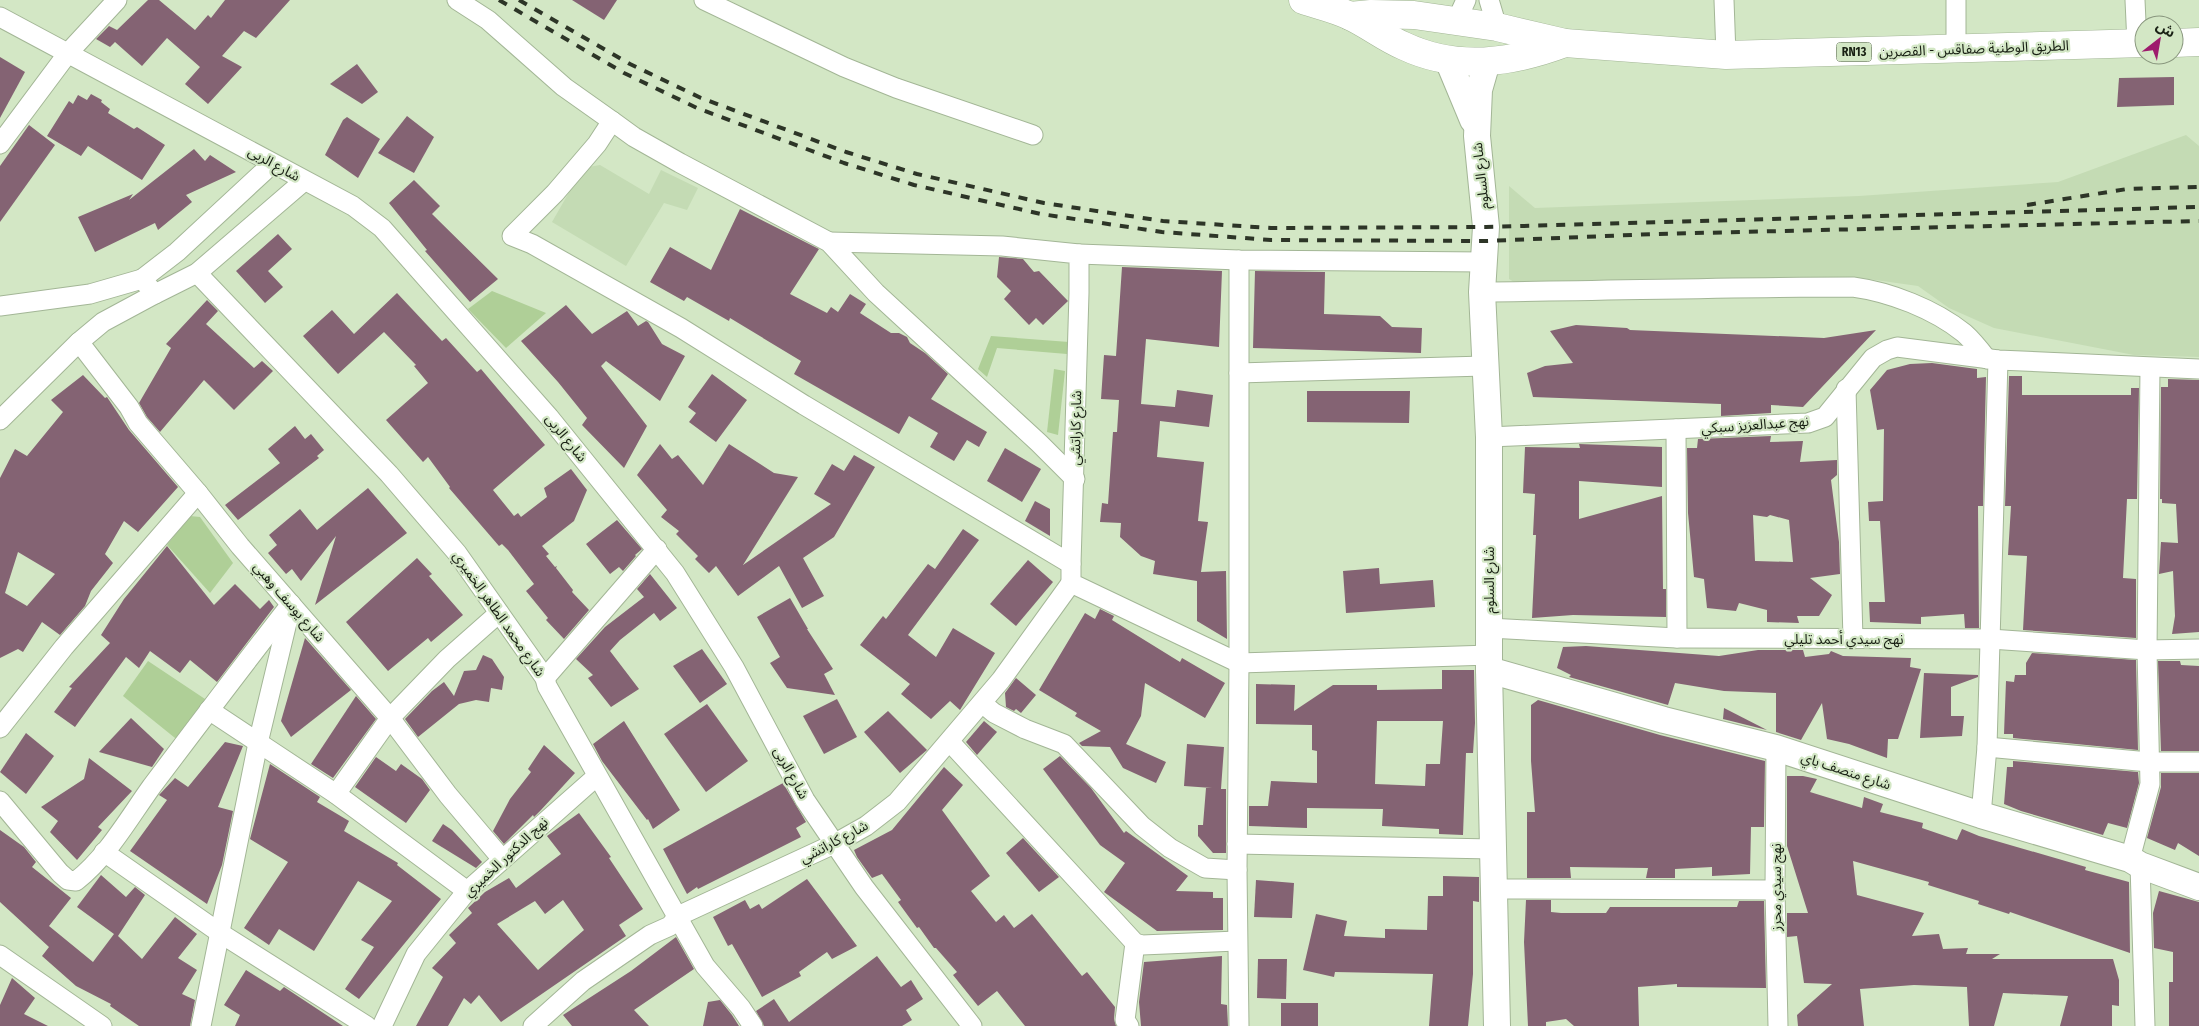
<svg xmlns="http://www.w3.org/2000/svg" width="2199" height="1026" font-family="'Fira Sans Condensed','Noto Sans Arabic',sans-serif">
<rect width="100%" height="100%" fill="#d3e7c5"/>
<g fill="#c4dbb4">
<polygon points="2186,135 2199,146 2199,357 2134,355 1994,328 1949,308 1918,286 1861,278 1522,287 1509,279 1509,186 1535,208 1859,196 2058,182"/>
<polygon points="600,165 649,194 661,170 698,188 687,210 664,203 626,266 552,222 583,168"/>
</g>
<g fill="#afcf97">
<polygon points="492,291 546,313 506,348 468,309"/>
<polygon points="991,336 1069,342 1067,354 997,348 987,377 978,369"/>
<polygon points="1054,369 1065,371 1058,435 1047,432"/>
<polygon points="190,516 200,517 233,563 210,593 167,545"/>
<polygon points="148,661 208,701 180,742 123,696"/>
</g>
<g fill="#846373" fill-rule="evenodd">
<polygon points="148,0 159,0 195,30 208,15 211,18 225,0 290,0 256,38 244,31 222,56 242,67 208,104 185,84 200,67 167,38 142,66 115,42 110,47 96,39 109,26 117,30"/>
<polygon points="572,0 617,0 604,20"/>
<polygon points="0,57 25,72 0,118"/>
<polygon points="357,64 378,92 362,104 330,84"/>
<polygon points="2174,77 2174,105 2117,107 2119,78"/>
<polygon points="91,94 102,100 101,102 110,109 108,113 134,129 137,127 165,145 142,180 88,146 81,156 47,136 69,101 73,104 78,95 87,100"/>
<polygon points="407,116 434,137 414,173 378,153"/>
<polygon points="347,117 380,139 358,178 325,155 343,120"/>
<polygon points="29,125 55,145 0,222 0,166"/>
<polygon points="194,149 205,161 210,155 236,172 186,195 192,202 158,230 155,223 95,252 78,217 133,194 129,200"/>
<polygon points="414,180 440,206 432,214 498,279 470,302 425,251 427,250 389,203"/>
<polygon points="740,209 819,249 790,294 827,313 831,307 838,312 850,294 866,304 860,313 891,333 899,333 907,337 910,343 925,353 948,374 931,399 987,432 979,447 967,440 954,461 930,447 938,433 909,416 899,434 794,374 801,361 730,318 729,321 687,297 684,301 650,282 670,247 711,270"/>
<polygon points="278,234 292,249 268,271 283,287 265,303 236,271"/>
<polygon points="999,257 1023,259 1034,272 1039,271 1068,301 1043,325 1036,318 1029,325 1004,299 1011,291 997,277"/>
<polygon points="1122,267 1222,271 1219,347 1146,339 1141,404 1175,407 1177,390 1213,395 1209,427 1160,421 1157,457 1204,462 1198,521 1208,522 1201,572 1226,571 1227,639 1197,621 1197,581 1153,574 1155,561 1141,556 1120,537 1121,523 1100,522 1102,503 1108,504 1113,432 1117,432 1119,400 1101,399 1104,355 1116,356"/>
<polygon points="1255,271 1325,272 1324,314 1380,316 1392,327 1422,328 1421,353 1253,348"/>
<polygon points="397,293 442,341 446,338 477,372 481,369 545,445 493,490 514,516 518,513 521,517 547,497 544,488 571,469 587,490 574,521 542,546 549,554 546,556 555,567 557,566 556,568 573,590 572,592 589,610 564,639 546,620 548,618 526,591 534,584 508,550 502,544 499,546 449,488 450,487 428,457 423,462 386,420 428,383 414,366 416,365 384,332 338,374 303,336 332,310 354,334"/>
<polygon points="207,300 218,311 206,324 254,368 262,361 273,371 234,410 204,380 160,432 147,417 139,403 171,348 166,344"/>
<polygon points="566,305 592,334 627,311 638,326 646,321 648,322 662,344 685,356 660,401 606,361 601,366 647,426 624,468 582,425 587,418 558,382 521,341"/>
<polygon points="1576,325 1627,328 1630,330 1824,338 1876,330 1803,407 1771,405 1771,413 1721,416 1721,404 1533,397 1527,373 1545,366 1573,363 1550,331"/>
<polygon points="1932,363 1977,369 1977,378 1986,377 1983,506 1978,506 1979,628 1965,628 1964,614 1921,617 1921,624 1870,622 1869,602 1885,602 1880,521 1869,521 1868,502 1883,501 1884,429 1877,430 1870,390 1887,370 1910,364"/>
<polygon points="712,374 747,400 716,442 689,422 696,413 688,407"/>
<path d="M83 375 105 398 107 397 129 430 178 487 138 532 124 521 105 554 113 563 91 591 85 606 60 635 42 622 23 652 18 649 0 658V478L15 449 27 456 63 412 51 400ZM18 552 55 574 27 606 5 593Z"/>
<polygon points="2009,376 2022,376 2022,395 2131,395 2131,388 2139,388 2137,499 2127,499 2123,578 2136,579 2136,638 2023,630 2027,556 2008,555 2011,506 2005,506"/>
<polygon points="2168,379 2199,380 2199,632 2172,634 2175,616 2173,571 2159,574 2161,542 2178,543 2176,504 2162,503 2162,499 2160,499 2161,387 2168,387"/>
<polygon points="1307,391 1410,391 1409,423 1307,422"/>
<polygon points="295,426 305,439 311,434 324,450 317,456 319,458 238,520 225,505 280,463 268,449"/>
<path d="M1771 436 1770 442 1803 441 1800 462 1837 460V475L1831 480 1839 542 1840 574 1810 578 1832 595 1819 616H1797L1799 623 1767 622V610L1739 603 1736 611 1707 608 1704 579 1694 577 1688 513 1687 448H1697L1698 439ZM1753 515 1767 517 1770 515 1789 520 1793 562 1755 561Z"/>
<polygon points="660,444 672,459 678,455 703,485 729,444 774,473 798,477 743,565 831,504 814,494 832,464 844,471 854,455 875,467 834,537 803,558 824,596 802,608 779,566 738,596 716,566 709,573 695,559 698,556 676,534 679,531 661,517 667,510 637,475"/>
<polygon points="1579,444 1662,447 1662,487 1579,481 1579,519 1662,496 1663,589 1666,589 1666,617 1573,615 1532,618 1536,535 1533,535 1535,494 1523,493 1525,447 1580,448"/>
<polygon points="1005,448 1041,469 1022,502 987,481"/>
<polygon points="368,488 407,533 315,605 336,536 301,581 292,569 286,574 268,553 277,545 269,535 300,509 317,530"/>
<polygon points="1035,501 1050,509 1050,536 1025,521"/>
<polygon points="617,520 642,549 635,555 636,556 623,571 619,567 610,574 586,544"/>
<polygon points="963,529 979,540 908,635 936,657 953,628 995,653 960,710 950,701 931,719 901,694 910,684 860,645 883,616 886,619 928,564 935,569"/>
<polygon points="167,546 214,605 235,584 260,609 269,600 274,607 217,682 190,660 180,673 150,651 139,668 126,657 75,727 54,712 72,688 69,687 110,643 101,635 124,599"/>
<polygon points="417,558 432,574 429,576 463,615 431,642 428,638 388,671 346,622"/>
<polygon points="1028,560 1053,582 1016,626 990,604"/>
<polygon points="1379,568 1380,584 1433,580 1435,607 1346,613 1343,571"/>
<polygon points="650,574 677,608 660,621 654,613 620,640 610,651 639,689 611,707 588,678 593,675 576,659 605,627 644,597 637,589"/>
<polygon points="790,598 808,629 807,629 833,669 824,674 835,695 787,688 770,663 780,657 757,617"/>
<polygon points="1100,609 1114,616 1112,620 1180,662 1182,658 1225,683 1205,718 1145,683 1141,716 1126,744 1166,762 1156,783 1123,768 1110,747 1082,746 1079,743 1101,731 1075,716 1077,713 1039,690 1085,613 1095,619"/>
<polygon points="305,638 351,690 291,737 281,721"/>
<polygon points="1586,646 1719,656 1758,650 1803,650 1805,657 1829,654 1831,651 1843,656 1911,658 1910,667 1921,669 1898,739 1888,739 1887,758 1849,744 1827,739 1822,703 1801,740 1776,732 1776,693 1724,691 1675,683 1668,705 1569,677 1571,675 1557,668 1563,647"/>
<polygon points="702,649 727,684 700,703 673,666"/>
<polygon points="2032,653 2136,660 2138,750 2013,738 2013,734 2004,734 2006,681 2014,682 2015,675 2026,675 2026,663"/>
<polygon points="483,655 492,659 504,677 502,690 491,688 489,702 476,700 459,704 418,737 405,719 432,691 444,682 454,696 464,671 476,670"/>
<polygon points="2158,661 2180,661 2181,665 2199,666 2199,751 2161,751"/>
<path d="M1442 670H1474L1475 723 1473 753H1466L1463 835 1439 834V829L1382 826 1383 809 1307 808V828L1249 826V806H1268L1271 781 1317 783V751L1312 750V725L1256 724V684L1295 685 1294 711 1333 685H1377V690L1442 689ZM1377 721H1443L1440 764H1426L1425 786 1375 784Z"/>
<polygon points="1924,673 1978,675 1978,677 1951,687 1951,716 1964,716 1962,736 1920,738"/>
<polygon points="1016,678 1036,695 1021,713 1016,709 1014,711 1006,707 1005,693"/>
<polygon points="356,696 376,719 333,778 311,764"/>
<polygon points="837,699 857,737 824,754 803,716"/>
<polygon points="1538,700 1660,735 1765,761 1764,827 1751,827 1750,874 1712,876 1712,867 1675,869 1675,878 1646,878 1648,868 1570,867 1571,878 1527,878 1527,812 1535,812 1531,761 1531,705"/>
<polygon points="707,704 748,761 706,792 664,734"/>
<polygon points="1724,708 1767,730 1723,719"/>
<polygon points="888,711 927,750 900,773 864,732"/>
<polygon points="131,718 164,749 152,767 99,752"/>
<polygon points="624,721 680,810 653,829 648,819 647,820 602,761 593,744"/>
<polygon points="984,721 997,732 977,755 966,742"/>
<polygon points="26,733 54,756 26,794 0,772"/>
<polygon points="225,742 243,746 218,807 233,811 222,865 207,904 130,851 167,800 159,795 175,778 188,787"/>
<polygon points="1187,744 1224,747 1221,789 1226,789 1226,853 1213,853 1198,836 1198,825 1203,825 1206,788 1212,788 1184,786"/>
<polygon points="544,745 575,773 541,810 534,817 533,815 504,844 493,831 510,799 531,772 528,769"/>
<polygon points="1060,756 1091,788 1124,833 1126,831 1188,876 1176,891 1213,892 1213,898 1223,898 1223,930 1157,931 1104,892 1125,863 1100,845 1043,769"/>
<polygon points="376,757 396,771 401,764 422,779 430,790 406,823 355,787"/>
<polygon points="89,758 132,791 98,827 102,830 77,860 50,832 58,821 41,807 84,779"/>
<polygon points="2013,761 2138,772 2139,783 2127,828 2108,823 2103,835 2021,811 2004,804 2007,767 2013,767"/>
<polygon points="270,764 320,797 317,802 349,821 344,831 398,863 397,865 441,899 359,999 345,989 374,947 361,940 392,901 358,881 314,951 279,929 269,945 244,928 288,862 250,839"/>
<polygon points="944,767 963,785 942,810 990,876 971,891 996,922 1004,915 1014,928 1032,914 1082,976 1087,972 1115,1007 1114,1019 1116,1026 1025,1026 997,991 978,1006 953,975 957,972 936,948 934,948 919,927 917,928 898,902 901,900 882,874 872,878 857,857 854,850 892,830"/>
<polygon points="2161,773 2199,773 2199,856 2178,843 2175,850 2147,838 2161,787"/>
<polygon points="1787,776 1803,776 1817,779 1810,792 1862,808 1864,797 1883,804 1880,812 1923,823 1922,828 1957,840 1962,829 1979,836 2086,867 2085,870 2129,882 2130,953 2010,912 2009,914 1978,904 1979,901 1928,885 1929,882 1853,861 1857,895 1924,913 1912,936 1939,934 1943,949 1968,948 1966,954 2000,954 1992,959 2113,959 2119,980 2119,1006 2112,1005 2112,1026 2060,1026 2068,996 2003,993 1994,1026 1969,1026 1967,987 1914,985 1860,989 1864,1026 1798,1026 1797,1015 1832,984 1804,983 1797,936 1787,937 1787,913 1808,913 1787,846"/>
<polygon points="783,783 806,822 796,828 801,837 698,889 697,887 687,894 663,849"/>
<path d="M579 813 611 857 609 858 643 909 619 925 626 936 501 1022 479 995 471 1004 464 998 448 1026H416L443 977 432 968 456 943 449 935 472 913 468 908 485 892 509 878 516 888 561 854 547 836ZM563 900 584 930 538 970 497 924 535 901 545 914Z"/>
<polygon points="443,824 452,830 482,862 476,868 432,841"/>
<polygon points="0,830 24,847 36,862 32,867 71,898 49,926 93,962 114,934 77,907 101,875 126,897 135,887 145,895 118,936 142,959 175,917 197,934 178,958 197,970 182,994 195,1000 190,1026 139,1026 110,1006 111,1004 76,986 42,956 49,947 0,902"/>
<polygon points="1023,838 1059,877 1039,892 1006,853"/>
<polygon points="1443,876 1479,877 1479,902 1473,901 1473,974 1468,1026 1429,1026 1433,974 1335,972 1334,977 1303,970 1316,914 1347,921 1344,936 1385,938 1385,929 1427,930 1428,896 1443,896"/>
<polygon points="807,879 857,946 832,959 827,952 799,972 801,976 762,997 732,944 728,946 713,917 745,900 750,909 759,904 762,909"/>
<polygon points="1256,880 1294,883 1292,918 1254,917"/>
<polygon points="2159,891 2199,902 2199,1026 2169,1026 2169,982 2173,982 2173,952 2154,948 2153,913"/>
<polygon points="1526,900 1551,900 1551,912 1561,913 1606,913 1610,907 1737,907 1739,901 1764,901 1766,988 1677,987 1677,984 1638,987 1639,1026 1574,1026 1566,1019 1546,1022 1546,1026 1528,1026 1524,942"/>
<polygon points="676,937 694,969 634,1010 649,1026 572,1026 563,1015 631,971"/>
<polygon points="877,956 901,987 911,980 923,999 906,1010 912,1020 902,1026 764,1026 756,1011 774,999 789,1022"/>
<polygon points="1222,956 1221,1004 1227,1005 1228,1026 1141,1026 1139,1002 1144,962"/>
<polygon points="1258,959 1287,959 1286,999 1257,998"/>
<polygon points="246,970 280,991 284,987 343,1026 235,1026 240,1015 224,1005"/>
<polygon points="12,978 35,998 24,1014 48,1026 0,1026 0,1005"/>
<polygon points="720,1000 732,1015 739,1026 703,1026 708,1002"/>
<rect x="1281" y="1003" width="37" height="23"/>
</g>
<g fill="none" stroke-linecap="round" stroke-linejoin="round">
<defs>
<g id="street">
<polyline points="457,0 488,20 564,87 612,121"/>
<polyline points="704,0 844,67 896,88 1033,135"/>
<polyline points="1489,0 1497,27"/>
<polyline points="1724,0 1726,55"/>
<polyline points="2135,0 2137,44"/>
<polyline points="0,17 353,206 382,228 549,417 675,573 734,667 805,800 864,887 972,1026"/>
<polyline points="1456,22 1466,0"/>
<polyline points="1956,50 1956,0"/>
<polyline points="0,144 68,53 117,0"/>
<polyline points="829,242 1002,246 1079,254 1079,293 1071,564"/>
<polyline points="1079,254 1239,260 1485,262"/>
<polyline points="197,273 389,474 457,553 545,678 547,686 705,966 741,1008 753,1026"/>
<path d="M1482 292C1606 291 1729 287 1853 287 1890 292 1934 309 1964 333 1972 340 1980 350 1987 359"/>
<polyline points="155,294 197,273 304,181"/>
<polyline points="0,306 90,294 142,279"/>
<polyline points="79,342 129,407 138,423 198,493 240,546 390,718 448,795 502,859"/>
<polyline points="1239,373 1484,366"/>
<polyline points="1846,389 1853,639"/>
<polyline points="0,420 79,342 103,322 155,294 142,279 177,252 272,164"/>
<polyline points="1676,429 1677,638"/>
<polyline points="1489,437 1808,423 1825,417 1873,358 1887,350 1897,347 1998,360 2199,369"/>
<polyline points="1075,479 1039,443 876,293 829,242 680,163 634,137 612,121 597,144 555,193 512,236 532,244 681,328 804,405 1071,564 1071,583 1239,663 1490,655"/>
<polyline points="1489,628 1677,638 1990,639 2147,650 2199,649"/>
<polyline points="545,678 657,549"/>
<polyline points="982,703 994,713 1025,729 1064,744 1142,826 1170,848 1205,868 1237,870"/>
<polyline points="209,710 336,794 467,891"/>
<polyline points="0,728 64,647 198,493"/>
<polyline points="950,742 1135,943 1142,945 1237,941"/>
<polyline points="1987,747 2149,762 2199,762"/>
<polyline points="1776,748 1775,890 1778,1026"/>
<polyline points="336,794 390,718 447,659 499,613"/>
<path d="M0 801 60 873 68 880 76 881C107 857 129 818 152 786 198 725 244 664 291 604"/>
<polyline points="1981,815 1987,747 1998,360"/>
<polyline points="1237,844 1493,849"/>
<polyline points="104,852 220,933 367,1026"/>
<polyline points="2130,859 2150,784 2147,650 2150,368"/>
<polyline points="2140,865 2145,1026"/>
<polyline points="1495,889 1775,890"/>
<polyline points="0,955 102,1026"/>
<polyline points="201,1026 258,743 290,610"/>
<polyline points="382,1026 416,954 467,891 597,776"/>
<polyline points="533,1026 583,981 650,935 670,926 678,916 834,844 866,826 897,802 1001,680 1071,583"/>
<polyline points="1129,1026 1125,1020 1135,943"/>
<polyline points="1239,1026 1237,870 1239,663 1239,260"/>
</g>
<g id="secondary">
<polyline points="1448,60 1473,120"/>
<polyline points="1487,62 1479,90 1477,136 1486,227 1482,292 1489,437 1489,670 1497,1026"/>
<polyline points="1489,670 1664,720 1776,748 1981,815 2130,859 2140,865 2199,887"/>
</g>
<g id="primary">
<path d="M1303 0C1318 5 1336 9 1350 16 1369 25 1385 38 1404 46 1457 71 1512 63 1565 43"/>
<polyline points="1350,16 1371,14 1414,15 1497,27 1565,43 1726,55 2144,43"/>
<polyline points="2174,43 2199,42"/>
</g>
</defs>
<use href="#street" stroke="#a3b696" stroke-width="21"/>
<use href="#secondary" stroke="#a3b696" stroke-width="28"/>
<use href="#primary" stroke="#a3b696" stroke-width="29"/>
<use href="#street" stroke="#fff" stroke-width="19"/>
<use href="#secondary" stroke="#fff" stroke-width="26"/>
<use href="#primary" stroke="#fff" stroke-width="28"/>
<g stroke="#2d3527" stroke-width="4" stroke-dasharray="9 9" stroke-linecap="butt">
<polyline points="499,0 624,73 697,108 844,163 914,185 1041,214 1162,232 1271,240 1486,241 1656,234 2199,221"/>
<polyline points="519,0 630,64 701,98 846,152 917,174 1044,203 1163,221 1271,228 1486,227 2199,207"/>
<polyline points="2027,205 2127,189 2199,187"/>
</g>
</g>
<g text-anchor="middle" dominant-baseline="central" stroke-width="4.5" stroke-linejoin="round" paint-order="stroke">
<rect fill="#d3e7c5" stroke="#515c49" stroke-width="1" x="1836.5" y="42.5" width="35" height="19" rx="4"/>
<g font-size="12" font-weight="bold" fill="#192014">
<text x="1854" y="52">RN13</text>
</g>
<g font-size="14" fill="#192014" stroke="#d3e7c5">
<text transform="translate(1974 49) rotate(-2)">الطريق الوطنية صفاقس - القصرين</text>
<text transform="translate(274 164) rotate(29)">شارع الربى</text>
<text transform="translate(1481 176) rotate(-96)">شارع السلوم</text>
<text transform="translate(1755 425) rotate(-4)">نهج عبدالعزيز سبكي</text>
<text transform="translate(1076 428) rotate(-89)">شارع كاراتشي</text>
<text transform="translate(566 438) rotate(51)">شارع الربى</text>
<text transform="translate(1489 580) rotate(-90)">شارع السلوم</text>
<text transform="translate(289 602) rotate(49)">شارع يوسف وهبي</text>
<text transform="translate(499 614) rotate(55)">شارع محمد الطاهر الخميري</text>
<text x="1844" y="639">نهج سيدي أحمد تليلي</text>
<text transform="translate(1846 771) rotate(18)">شارع منصف باي</text>
<text transform="translate(791 773) rotate(61)">شارع الربى</text>
<text transform="translate(834 842) rotate(-28)">شارع كاراتشي</text>
<text transform="translate(506 857) rotate(-43)">نهج الدكتور الخميري</text>
<text transform="translate(1776 887) rotate(-90)">نهج سيدي محرز</text>
</g>
</g>
<g transform="translate(2159 40) rotate(31)"><circle r="24" fill="#d3e7c5" stroke="#89977e"/>
<path d="M0-4L9 19L0 12L-9 19Z" fill="#9e1b6d"/>
<text y="-8" font-size="14" font-weight="bold" text-anchor="middle" fill="#192014">ش</text>
</g>
</svg>
